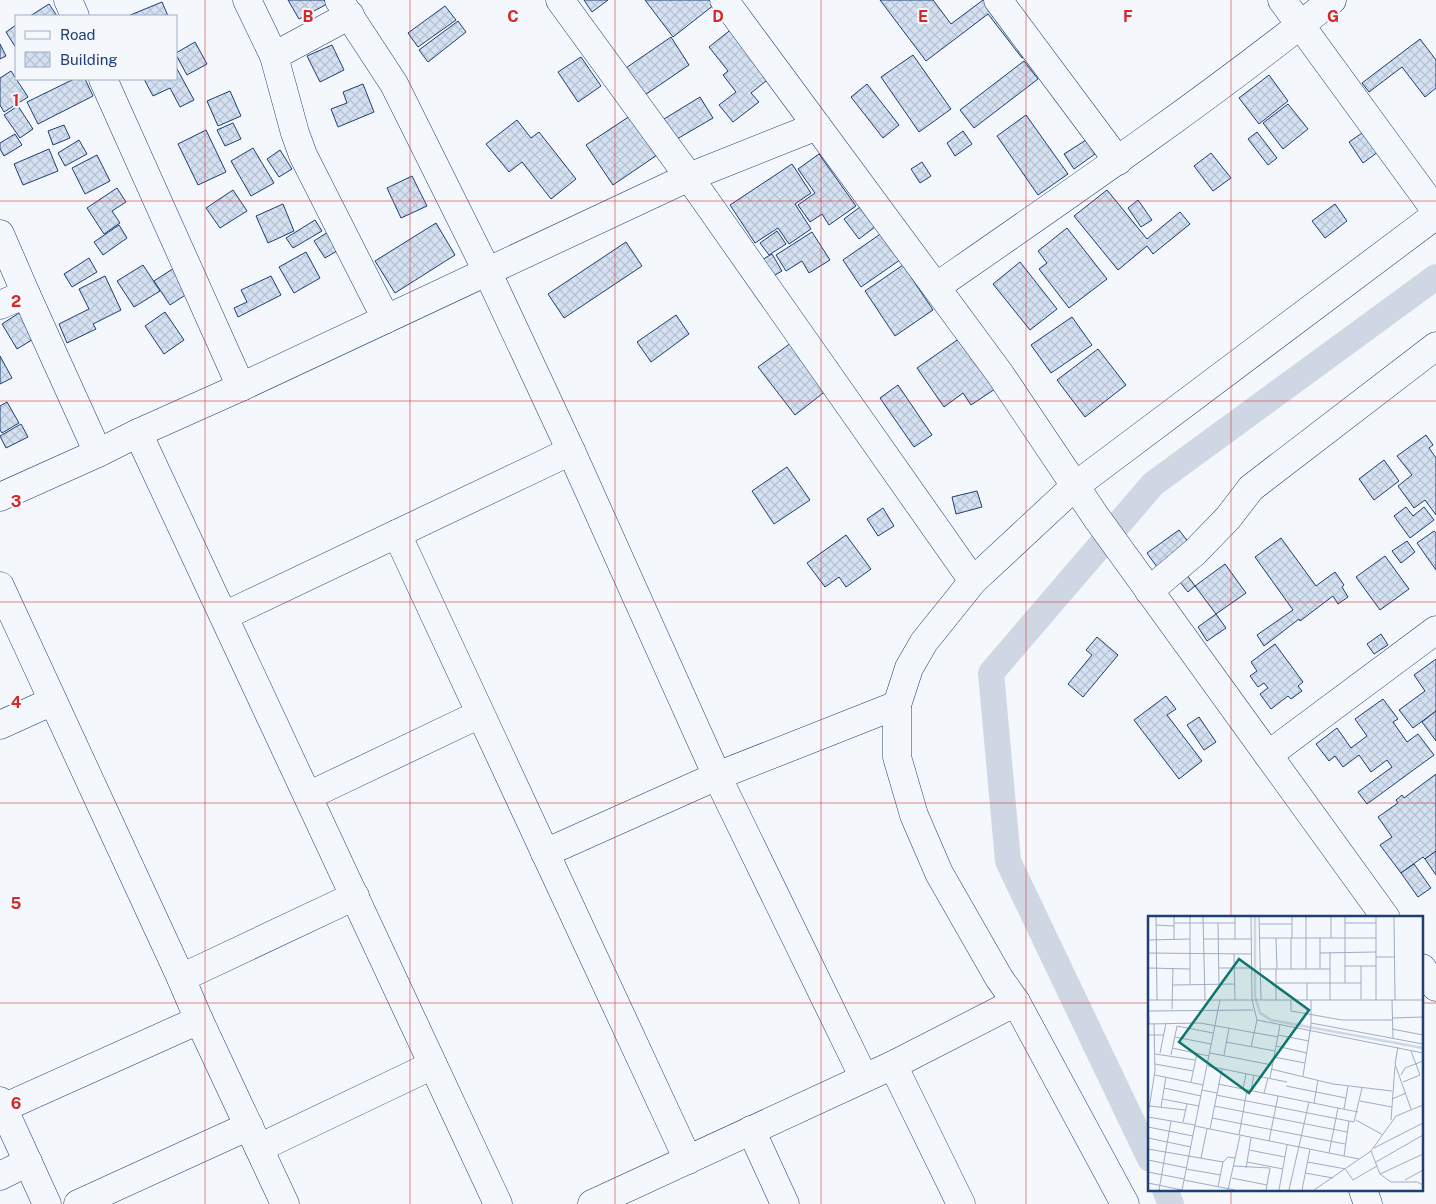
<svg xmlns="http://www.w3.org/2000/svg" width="1436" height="1204" font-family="'Public Sans',sans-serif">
<defs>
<pattern id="building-cross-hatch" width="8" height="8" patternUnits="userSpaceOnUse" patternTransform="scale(1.25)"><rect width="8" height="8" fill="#d5e0f0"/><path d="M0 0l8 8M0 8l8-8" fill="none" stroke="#b6c1d1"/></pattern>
</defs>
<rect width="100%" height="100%" fill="#f4f7fb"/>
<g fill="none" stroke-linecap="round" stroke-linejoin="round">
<g stroke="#cfd7e4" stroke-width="26">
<polyline points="1150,1159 1008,861 991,673 1153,484 1436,277"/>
<polyline points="1165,1190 1171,1204"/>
</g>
</g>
<g fill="url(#building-cross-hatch)" stroke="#1d3f73">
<polygon points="288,0 324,0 327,4 299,19"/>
<polygon points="584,0 608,0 592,12"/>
<polygon points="645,0 719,0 719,1 673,37"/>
<polygon points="880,0 933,0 951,24 983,0 1002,0 1038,46 1022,58 988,14 926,61"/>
<polygon points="162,2 168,16 128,16"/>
<polygon points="49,4 57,16 30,16"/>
<polygon points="445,6 456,20 418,47 408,33"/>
<polygon points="458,21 466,32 428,62 419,50"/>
<polygon points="738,24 776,73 751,93 759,102 733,122 719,105 736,92 723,75 728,71 709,47"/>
<polygon points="16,25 16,48 6,32"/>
<polygon points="671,37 689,65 639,99 620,72"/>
<polygon points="1420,39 1436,60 1436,88 1425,97 1402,67 1369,92 1362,83"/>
<polygon points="195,42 207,64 187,75 176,55 176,53"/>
<polygon points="0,44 6,56 0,59"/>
<polygon points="332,45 344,70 320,82 307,56"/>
<polygon points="913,55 951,109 919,132 881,77"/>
<polygon points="581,57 601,86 578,102 558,72"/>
<polygon points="1024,61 1038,79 974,128 960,110"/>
<polygon points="176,67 194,100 180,107 170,88 153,96 144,79 176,79"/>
<polygon points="11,71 28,97 4,112 0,105 0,78"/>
<polygon points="1269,75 1288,101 1259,124 1239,98"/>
<polygon points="74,79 85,79 93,96 38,124 27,102"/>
<polygon points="363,84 374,112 338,127 331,109 347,103 343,92"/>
<polygon points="867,84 899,125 883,138 851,97"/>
<polygon points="230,91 241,116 218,126 207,101"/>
<polygon points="700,97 713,118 677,139 664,119"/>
<polygon points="1288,104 1308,129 1283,149 1263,123"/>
<polygon points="18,106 33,129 20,138 4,115"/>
<polygon points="633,114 660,153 613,185 586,145"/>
<polygon points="1026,115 1068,174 1038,195 997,136"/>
<polygon points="517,120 531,138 539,132 576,179 551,199 522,162 509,172 486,144"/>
<polygon points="233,123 241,139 225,146 217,130"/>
<polygon points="64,125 70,138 53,145 48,131"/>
<polygon points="1368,129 1382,149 1363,163 1349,142"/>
<polygon points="206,130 226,172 198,185 178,144"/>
<polygon points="963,131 972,144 955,156 947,143"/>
<polygon points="1257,132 1277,158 1268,165 1248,139"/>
<polygon points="15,134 22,145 4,156 0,149 0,143"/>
<polygon points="79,140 87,154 65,166 58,153"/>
<polygon points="1086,140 1095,154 1074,169 1064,154"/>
<polygon points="253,148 274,183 251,196 231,161"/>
<polygon points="49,149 58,171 23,185 14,164"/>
<polygon points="280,150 292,169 279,177 267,159"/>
<polygon points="1211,153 1231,178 1213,191 1194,166"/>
<polygon points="819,154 856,206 829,225 822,214 810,222 798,205 815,193 798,169"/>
<polygon points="97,155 110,181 85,194 72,168"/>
<polygon points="922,162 931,176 920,183 911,169"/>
<polygon points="792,164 811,193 795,204 811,229 789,244 778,228 755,243 730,205"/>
<polygon points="412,176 427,206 401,218 387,188"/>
<polygon points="117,188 126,202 112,211 120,223 104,234 87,208"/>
<polygon points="233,190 247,211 220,228 206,208"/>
<polygon points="1107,190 1147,239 1180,212 1190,224 1153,254 1147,246 1118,270 1074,216"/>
<polygon points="1138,200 1152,220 1141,227 1128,208"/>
<polygon points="283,204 294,231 268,243 256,216"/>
<polygon points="864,204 879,224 859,239 844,219"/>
<polygon points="1335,204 1347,221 1325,238 1312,221"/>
<polygon points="315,220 322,231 293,248 286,238"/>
<polygon points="436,223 455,255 395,293 375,261"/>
<polygon points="119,225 127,238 103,255 94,242"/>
<polygon points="889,228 907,255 861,287 843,260"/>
<polygon points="1067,228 1107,279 1069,308 1039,269 1047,263 1038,251"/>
<polygon points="331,230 342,248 325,258 314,241"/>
<polygon points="777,231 786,244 769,255 760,243"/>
<polygon points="812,232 830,260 809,273 802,261 786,271 776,255"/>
<polygon points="626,242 642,266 564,318 548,294"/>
<polygon points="306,252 320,278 294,293 279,267"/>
<polygon points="772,254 782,271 770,278 760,261"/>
<polygon points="89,258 97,272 72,287 64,274"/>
<polygon points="1020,262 1057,309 1030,330 993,284"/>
<polygon points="143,265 160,291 134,307 117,281"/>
<polygon points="903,265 933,310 895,336 865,291"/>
<polygon points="174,268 190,292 170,305 154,281"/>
<polygon points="105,276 121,310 93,324 96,329 67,343 59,324 89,309 79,289"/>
<polygon points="271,276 281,295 238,317 234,308 247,302 241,290"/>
<polygon points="165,312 184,340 164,354 145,326"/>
<polygon points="19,313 35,338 17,349 2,324"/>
<polygon points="676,315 689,334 651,362 637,342"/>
<polygon points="1072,317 1092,345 1051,373 1031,345"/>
<polygon points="963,336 998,387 971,405 963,393 944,407 917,368"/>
<polygon points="791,343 827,390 795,415 758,367"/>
<polygon points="1098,349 1126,385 1085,417 1057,380"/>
<polygon points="0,356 12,378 0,384"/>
<polygon points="898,385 932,435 914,447 880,398"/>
<polygon points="7,402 19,423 2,433 0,430 0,406"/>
<polygon points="21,424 28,437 6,448 0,436"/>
<polygon points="1426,435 1433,445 1429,448 1436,458 1436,515 1425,500 1414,508 1398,486 1412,475 1397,456"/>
<polygon points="1384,460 1399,481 1374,500 1359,479"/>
<polygon points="787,467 810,500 774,524 752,491"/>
<polygon points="977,491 982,507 956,514 952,497"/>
<polygon points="1406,507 1413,516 1424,507 1434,520 1410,538 1394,516"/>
<polygon points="883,508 894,526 878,536 867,519"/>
<polygon points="1179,530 1189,543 1157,567 1147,553"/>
<polygon points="1434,531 1436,533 1436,570 1417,543"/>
<polygon points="846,535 871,569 846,587 839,577 825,587 807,563"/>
<polygon points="1281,538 1316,586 1335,572 1344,585 1342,587 1348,597 1338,604 1333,596 1300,621 1299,619 1264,646 1257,635 1293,610 1255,557"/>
<polygon points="1407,541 1415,552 1401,563 1392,551"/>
<polygon points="1385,556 1409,589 1380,610 1356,577"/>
<polygon points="1225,564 1246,593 1216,614 1195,586"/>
<polygon points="1187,575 1195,586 1188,592 1179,581"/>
<polygon points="1216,614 1226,628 1207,641 1198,627"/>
<polygon points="1381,634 1388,645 1374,654 1367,644"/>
<polygon points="1097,637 1118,655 1083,697 1068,684 1092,655 1086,650"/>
<polygon points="1275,644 1303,682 1298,686 1302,691 1291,699 1288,696 1271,709 1260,694 1268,688 1264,683 1258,687 1250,676 1257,671 1251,662"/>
<polygon points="1436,659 1436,711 1413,728 1399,710 1425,691 1414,675"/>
<polygon points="1166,696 1176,709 1167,715 1202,761 1179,779 1134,720"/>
<polygon points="1383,699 1398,719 1393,722 1407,742 1418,734 1434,755 1367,804 1358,792 1392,767 1387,760 1371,772 1359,755 1343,767 1335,756 1329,761 1316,744 1337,728 1351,748 1367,736 1355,719"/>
<polygon points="1436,711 1436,741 1422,722"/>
<polygon points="1199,717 1216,742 1204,750 1187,725"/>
<polygon points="1436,774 1436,851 1425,859 1423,857 1401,873 1380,845 1392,837 1378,817 1398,803 1396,800 1402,795 1404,798"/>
<polygon points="1436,851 1436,875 1425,859"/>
<polygon points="1414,864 1431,888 1418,897 1401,873"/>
</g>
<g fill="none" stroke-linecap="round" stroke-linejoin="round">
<defs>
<g id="minor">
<polyline points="68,0 75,16"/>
<polyline points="247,0 274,56 295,133 303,155 386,319"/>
<polyline points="339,0 394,84 487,271 571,451 717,776 864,1078"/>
<polyline points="560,0 689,177 973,581"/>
<polyline points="724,0 1000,374 1096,517 1386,918"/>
<polyline points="998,0 1118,161"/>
<polyline points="1282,0 1436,211"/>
<polyline points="274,56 350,15"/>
<polyline points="103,79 241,387"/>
<polyline points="0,234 26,294 98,453"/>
<path d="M936 287C1070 194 1204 102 1332 0"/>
<polyline points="0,305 26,294"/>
<polyline points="138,433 498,1204"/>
<polyline points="0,497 98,453 138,433 241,387 689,177 817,126"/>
<polyline points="397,534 688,1160"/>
<polyline points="0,586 181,978 199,1020 285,1204"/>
<polyline points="1149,591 1195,552 1228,518 1251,488 1436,346"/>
<polyline points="224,616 571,451"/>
<polyline points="0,725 53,701"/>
<polyline points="1268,755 1436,630"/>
<polyline points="308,796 480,714"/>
<polyline points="545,853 717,776 897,705"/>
<polyline points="1422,968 1436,987"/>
<polyline points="181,978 355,896"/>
<polyline points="893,1065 961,1204"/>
<polyline points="0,1101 47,1204"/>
<polyline points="3,1108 199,1020"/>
<polyline points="751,1130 785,1204"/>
<polyline points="259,1148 433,1065"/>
<polyline points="0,1176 28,1162"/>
<polyline points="1363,1190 1368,1204"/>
<polyline points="78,1204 249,1126"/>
<polyline points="592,1204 893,1065 1016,1002"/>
<polyline points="1125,1204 1016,1002 999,978 939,873 914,815 897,757 897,705 909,668 924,642 973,581 1075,486 1436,215"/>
</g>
</defs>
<use href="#minor" stroke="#1d3f73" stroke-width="29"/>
<use href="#minor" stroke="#f4f7fb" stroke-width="28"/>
</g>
<path fill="none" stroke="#d62828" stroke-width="1" stroke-opacity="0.55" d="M205 0V1204M410 0V1204M615 0V1204M821 0V1204M1026 0V1204M1231 0V918M0 201H1436M0 401H1436M0 602H1436M0 803H1436M0 1003H1150M1422 1003H1436M1231 1190V1204"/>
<g transform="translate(1148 916)">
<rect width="275" height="275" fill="#f4f7fb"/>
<path fill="none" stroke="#cfd7e4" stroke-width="2.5" d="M107 1V80L112 97 123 104 275 132"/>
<path fill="none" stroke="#9eadc5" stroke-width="1" d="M8 1 9 84M42 1V68M55 1 57 84M87 1V23M103 1 104 84 109 104 275 137M111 1 113 84M183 1V22M197 1V67M228 1V84M246 1 247 84M26 7H87M70 7 71 68M197 7H228M111 8H144M8 9 26 10M111 22H228M128 22 129 53M143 22V53M144 22V1M172 22V53M56 23H104M0 24 42 23M26 24V1M182 36V84M0 37 103 38M172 37 228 36M86 38 87 84M228 41H247M197 50H228M0 52 42 53M71 52H104M111 53H182M128 53V84M158 53V1M128 67H213M159 67V84M25 69 87 68M213 83V50M0 84H275M0 84 1 108M143 84V95L194 104H244M244 84 245 122M24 93 25 52M0 95 105 94M244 102 275 101M163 107 275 128M0 108 52 107 130 121M29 110 65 117M244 113 275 119M0 119H16M130 119 161 125M27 121 63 128M78 126 127 135M128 130 159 137M103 131 109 104M250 131 247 148 263 193M24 132 61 140M12 137 18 107M62 137 124 149M7 138 47 144M23 139 29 110M76 139 81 112M126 141 157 147M7 148 45 155M60 150 139 166M123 153 185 168 244 175M7 159 55 169M253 159 257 152 275 145M155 160 163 109V84M122 162 132 109M43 166 49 137M255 166 272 159 263 135M70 168 210 196M138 170 198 182M16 172 53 180M95 173 98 158M54 174 69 177M103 174 106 159M116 177 120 162M68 179 206 206 214 172M14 183 51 190M244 183 258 177M212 185 244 191M166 187 170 164M2 190 37 194M66 190 199 216M13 191 18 161M196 193 200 170M0 199 7 155 6 107M0 201 47 209M64 202 197 228M208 204 235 219M243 204 247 150M35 206 39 188M47 210 211 243M0 211 45 220M62 213 74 153M91 219 99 174M0 222 43 231M121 225 130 180M226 232 275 207M0 233 75 246M101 234 137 241M223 235 232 258 243 266H269L275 269M181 237 190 192M196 240 201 205M53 242 59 213M0 244 39 252M99 246 135 253M159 246 198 253M228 246 275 219M85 250 122 252M98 252 103 222M38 253 73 259M198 254 205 264 229 250M0 256 36 263M157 257 185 262M232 258 275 238M84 262 119 269M36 264 87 274M257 264 275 254M0 267 34 274M70 271 75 246 80 241 87 242M11 274 23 205M34 274 72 84M80 274 92 220M118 274 122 252M131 274 139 229M141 274 161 186M154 274 162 233M166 274 223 235 248 200 275 189"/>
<path fill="#0f766e" fill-opacity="0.15" stroke="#0f766e" stroke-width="2.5" d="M91 43 161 94 101 177 31 126Z"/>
<rect width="275" height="275" fill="none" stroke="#1d3f73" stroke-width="2.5"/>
</g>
<g font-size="16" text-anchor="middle" font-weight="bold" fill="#d62828" stroke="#f4f7fb" stroke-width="4" stroke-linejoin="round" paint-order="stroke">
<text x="308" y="22">B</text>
<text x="513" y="22">C</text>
<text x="718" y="22">D</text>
<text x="923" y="22">E</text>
<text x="1128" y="22">F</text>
<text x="1333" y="22">G</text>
<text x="16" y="106">1</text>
<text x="16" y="307">2</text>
<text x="16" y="507">3</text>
<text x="16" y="708">4</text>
<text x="16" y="909">5</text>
<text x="16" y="1109">6</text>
</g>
<rect x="15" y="15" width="162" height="65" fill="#f4f7fb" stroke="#9eadc5"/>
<rect x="25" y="31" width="25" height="8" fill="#f4f7fb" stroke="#9eadc5"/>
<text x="60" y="40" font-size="15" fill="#1d3f73">Road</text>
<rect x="25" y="52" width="25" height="15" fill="url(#building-cross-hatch)" stroke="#9eadc5"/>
<text x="60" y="65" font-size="15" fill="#1d3f73">Building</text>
</svg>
